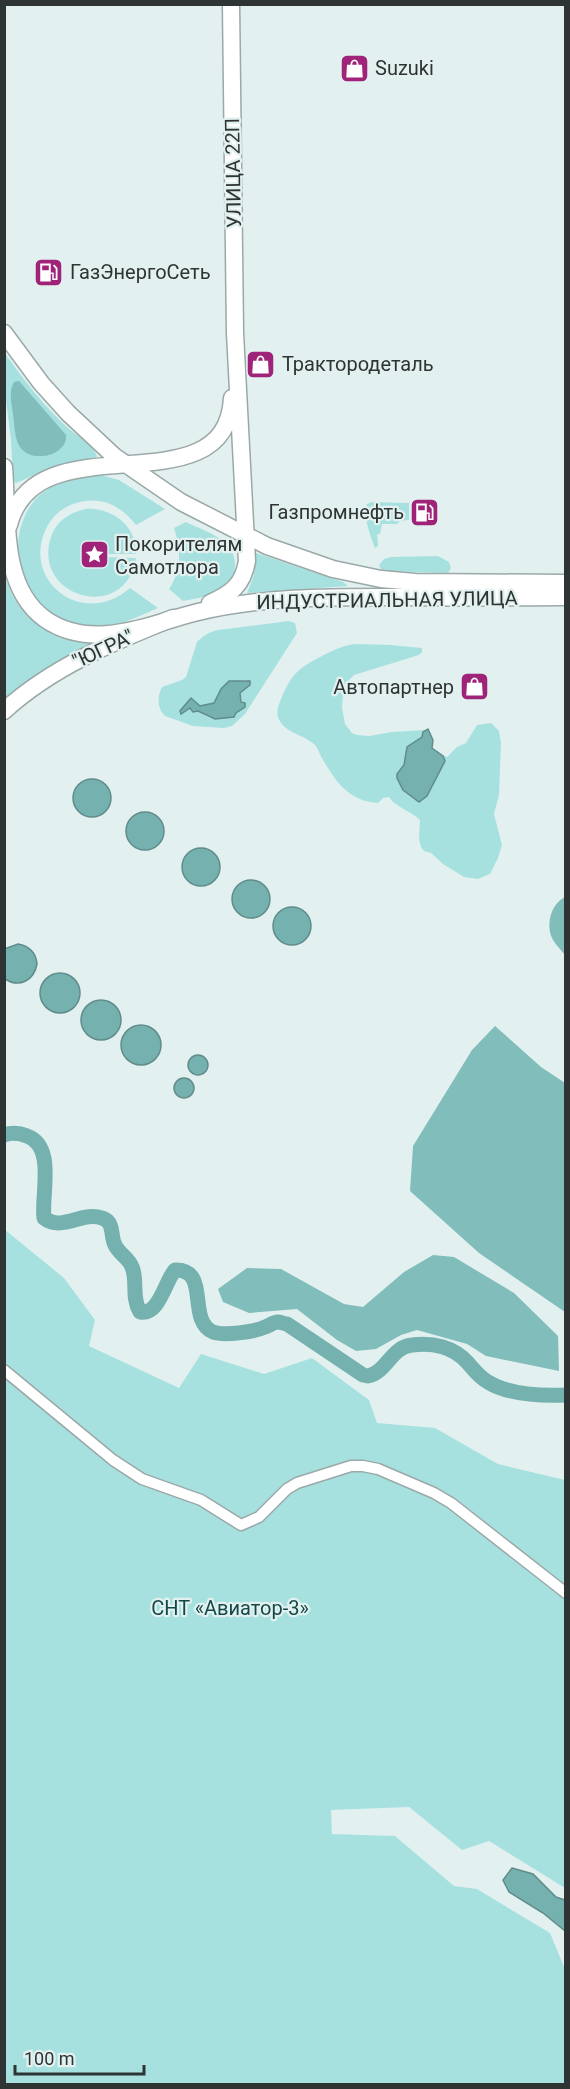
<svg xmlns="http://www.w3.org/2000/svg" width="570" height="2089" font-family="Roboto,sans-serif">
<rect width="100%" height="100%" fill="#e2f1f0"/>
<g fill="#a7e1df" fill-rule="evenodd">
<path d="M4 352C23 379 44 406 68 428 77 436 95 446 97 457L58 465 16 483 13 480 11 440 5 393Z"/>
<path d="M100 475 119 480 165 509 136 525C123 509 108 498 85 501 70 503 56 511 48 525 18 579 82 630 130 588L158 608C141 615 123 625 106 626 84 628 62 623 45 609 8 580 8 511 51 487 66 478 82 477 100 475Z"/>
<path d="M371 502 409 503V520L400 521 397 524H382L380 534H377L378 546 375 548C371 538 363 516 366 505Z"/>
<path d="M85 509C112 507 137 526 136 554H104L101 548 94 545 87 548C82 559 89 567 100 563L104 557 136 558C126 624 31 598 51 537 56 521 69 513 85 509Z"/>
<path d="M186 522C198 528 213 533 223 541 231 547 235 556 235 565 235 593 204 597 183 601L169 589C182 570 181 550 174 528Z"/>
<polygon points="256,553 343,582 348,586 247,593 254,575"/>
<polygon points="438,556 449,562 451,568 448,573 386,571 381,569 379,565 384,559 391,557"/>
<path d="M5 574C14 617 51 638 92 643L93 645 5 703Z"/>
<path d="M289 621 295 623 297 633 245 714 232 726 224 728 193 726 165 716C157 708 157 697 162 687L182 680 186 677 197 642C203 636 209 632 218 630ZM246 680 250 685 240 692 242 702 239 711C231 716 221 721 211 718 204 716 201 710 193 712L190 708 182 713 191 698 200 706 214 703C225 684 222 682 246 680Z"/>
<path d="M354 644 391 645 422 648V652L419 655 354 675 344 685 342 707 345 724 352 733 357 735 369 736 392 732 425 730 422 737 407 747 404 765 397 774V778L403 790 415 800 427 796 441 769 443 756 440 754 447 757 457 747 466 743 477 725 491 723 499 731 501 743 499 795 494 814 502 845 498 858 490 874 478 879 464 877 443 864 431 853 424 851 421 847 419 839 420 820C411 811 395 807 389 797L383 798 378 803C349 801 337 783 323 760 320 755 318 748 314 744 303 734 283 733 278 717 276 710 279 705 281 699 292 674 297 669 320 657 332 651 341 646 354 644Z"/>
<polygon points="4,1229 64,1278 95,1320 89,1346 179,1388 201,1354 264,1374 312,1358 369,1400 377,1423 435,1428 498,1464 565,1480 565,1888 489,1841 462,1850 409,1807 331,1810 332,1834 395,1836 454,1886 477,1889 550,1933 565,1969 565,2084 5,2084"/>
</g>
<g fill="#81bdbb">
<path d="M19 381 66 435C68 456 31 464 20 447 14 438 15 425 13 415 12 403 8 393 14 382Z"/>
<path d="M565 897H566L565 955C561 950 556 945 553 940 545 925 551 904 565 897Z"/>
<polygon points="495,1026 541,1067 565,1083 565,1312 479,1253 410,1191 413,1146 472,1050"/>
<polygon points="433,1255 454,1257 514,1293 558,1336 559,1371 486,1356 467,1344 417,1330 401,1335 376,1349 356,1351 337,1340 297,1309 249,1313 223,1302 218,1289 247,1268 281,1269 344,1304 363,1307 404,1272"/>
</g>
<g fill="#75b1af" stroke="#608c8a" stroke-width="1.5">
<polygon points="229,681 250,681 250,685 240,693 241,702 245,703 245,707 236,713 234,717 215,719 198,711 193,712 190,708 181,714 180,711 191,698 200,706 214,703 221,689"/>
<polygon points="428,729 433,740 432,748 443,756 445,761 427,796 419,802 403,790 397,778 397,774 404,765 407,747 422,737 423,732"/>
<circle cx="92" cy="798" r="19"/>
<circle cx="145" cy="831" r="19"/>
<circle cx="201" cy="867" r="19"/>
<circle cx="251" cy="899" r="19"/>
<circle cx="292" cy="926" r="19"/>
<path d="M18 944C29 946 36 953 37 964 34 981 19 988 5 979L4 949Z"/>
<circle cx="60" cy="993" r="20"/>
<circle cx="101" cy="1020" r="20"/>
<circle cx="141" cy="1045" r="20"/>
<circle cx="198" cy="1065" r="10"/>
<circle cx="184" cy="1088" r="10"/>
<polygon points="512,1868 533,1874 556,1897 565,1900 565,1931 543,1913 509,1892 503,1880"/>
</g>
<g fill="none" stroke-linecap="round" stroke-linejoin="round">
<path stroke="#75b1af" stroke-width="15" d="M4 1135C12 1132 20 1133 27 1136 56 1146 41 1195 44 1218 62 1232 82 1211 102 1218 115 1222 110 1236 115 1245 119 1254 129 1258 132 1267 138 1281 131 1297 140 1312 159 1316 165 1281 175 1270 211 1269 186 1320 213 1332 224 1336 254 1332 265 1327 269 1326 273 1322 278 1322 281 1322 284 1324 287 1324L363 1375 368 1376C387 1372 391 1347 412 1345 433 1342 454 1347 468 1363 474 1370 479 1377 488 1382 509 1395 541 1396 566 1395"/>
<defs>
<polyline id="minor" points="4,1370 113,1460 142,1479 201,1500 241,1525 259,1517 287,1489 297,1483 351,1466 363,1466 378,1469 434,1493 451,1503 566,1593"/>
<g id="primary">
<polyline points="4,333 41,383 68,413 114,456 181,502 267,546 333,569 381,579 415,582 566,583"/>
<path d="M4 467C8 517 0 587 45 619 92 652 149 624 198 612 265 596 333 597 402 597 456 598 511 597 566 597"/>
<path d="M9 525C36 417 226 513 232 398"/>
<path d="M210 603C231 594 243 585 247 561L235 333 231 4"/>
</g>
<g id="trunk">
<polyline points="4,549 7,534"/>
<path d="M4 711C52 667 113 642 173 618"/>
</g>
</defs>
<use href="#minor" stroke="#9ba8a8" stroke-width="13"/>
<use href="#primary" stroke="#9ba8a8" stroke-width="19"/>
<use href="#trunk" stroke="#9ba8a8" stroke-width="19"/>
<use href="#minor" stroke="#fff" stroke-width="10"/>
<use href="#primary" stroke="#fff" stroke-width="16"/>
<use href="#trunk" stroke="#fff" stroke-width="16"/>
</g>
<defs>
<symbol id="shop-square" viewBox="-11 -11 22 22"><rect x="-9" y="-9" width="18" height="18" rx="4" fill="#9e2379" stroke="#e2f1f0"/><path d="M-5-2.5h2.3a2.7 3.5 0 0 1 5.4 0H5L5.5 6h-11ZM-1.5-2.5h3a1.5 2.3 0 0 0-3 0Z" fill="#fff"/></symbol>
<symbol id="fuel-square" viewBox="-11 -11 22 22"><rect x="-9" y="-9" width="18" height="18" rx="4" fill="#9e2379" stroke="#e2f1f0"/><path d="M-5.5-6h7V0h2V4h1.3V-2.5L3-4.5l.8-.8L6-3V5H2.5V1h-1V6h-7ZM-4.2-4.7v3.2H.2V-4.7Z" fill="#fff"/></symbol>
<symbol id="sight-square" viewBox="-11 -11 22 22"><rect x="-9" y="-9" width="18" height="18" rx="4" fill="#9e2379" stroke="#e2f1f0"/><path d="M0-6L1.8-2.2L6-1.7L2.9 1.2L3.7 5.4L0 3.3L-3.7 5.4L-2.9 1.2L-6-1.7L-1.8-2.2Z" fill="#fff"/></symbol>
</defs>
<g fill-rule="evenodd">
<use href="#shop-square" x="338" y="52" width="33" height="33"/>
<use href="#fuel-square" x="32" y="256" width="33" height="33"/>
<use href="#shop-square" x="244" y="348" width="33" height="33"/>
<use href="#fuel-square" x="408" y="496" width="33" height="33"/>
<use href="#sight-square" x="78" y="538" width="33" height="33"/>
<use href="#shop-square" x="458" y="670" width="33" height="33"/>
</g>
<g text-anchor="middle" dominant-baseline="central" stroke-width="4.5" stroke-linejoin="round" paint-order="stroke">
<g font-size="20" fill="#2e3433" stroke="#e2f1f0" text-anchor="start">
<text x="375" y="68">Suzuki</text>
<text x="70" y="272">ГазЭнергоСеть</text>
<text x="282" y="364">Трактородеталь</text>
<text x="404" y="512" text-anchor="end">Газпромнефть</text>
<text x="115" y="544">Покорителям<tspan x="115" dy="23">Самотлора</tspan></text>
<text x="454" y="687" text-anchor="end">Автопартнер</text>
</g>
<g font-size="20" fill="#2e3433" stroke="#e2f1f0">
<text transform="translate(233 173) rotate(-91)">УЛИЦА 22П</text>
<text transform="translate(387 600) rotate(-1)">ИНДУСТРИАЛЬНАЯ УЛИЦА</text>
<text transform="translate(103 649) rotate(-25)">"ЮГРА"</text>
</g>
<g font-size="20" fill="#124947" stroke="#e2f1f0">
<text x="230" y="1608">СНТ «Авиатор-3»</text>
</g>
</g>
<rect width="570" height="2089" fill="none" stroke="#2e3433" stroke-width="12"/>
<path d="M15 2065v9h129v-9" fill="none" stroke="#2e3433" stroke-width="3"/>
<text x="24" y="2065" font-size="18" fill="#2e3433" stroke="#e2f1f0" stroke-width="4.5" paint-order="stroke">100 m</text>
</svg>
